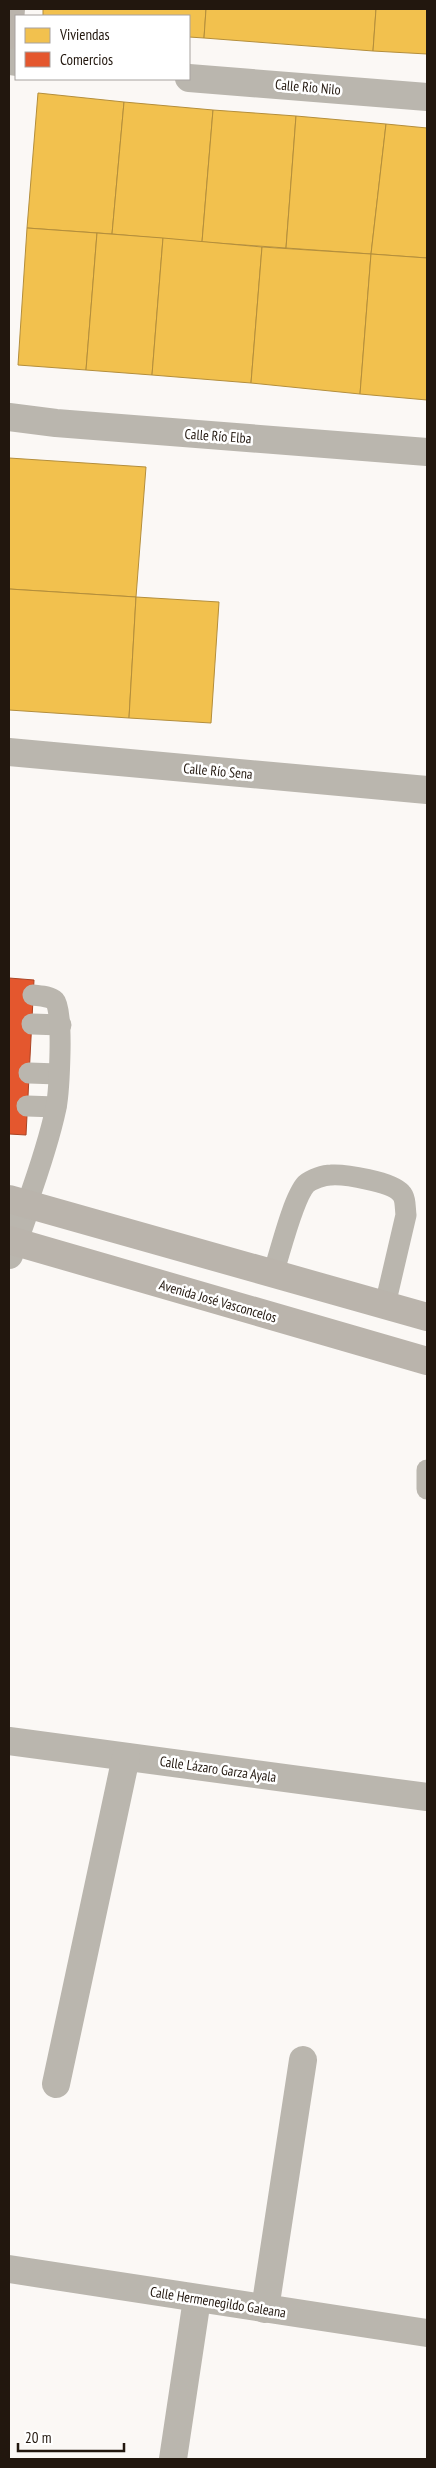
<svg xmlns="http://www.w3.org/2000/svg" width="436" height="2468" font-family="'PT Sans Narrow',sans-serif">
<rect width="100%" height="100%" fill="#fbf8f5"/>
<g fill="#f2c14e" stroke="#b48e3b">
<polygon points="43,9 206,9 204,38 189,37 189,16 43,16"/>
<polygon points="206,9 376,9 373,51 204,38"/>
<polygon points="376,9 427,9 427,54 373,51"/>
<polygon points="38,93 124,102 112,234 27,228"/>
<polygon points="124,102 213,110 202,242 112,234"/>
<polygon points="213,110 296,116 286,248 202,242"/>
<polygon points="296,116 386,124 371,254 286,248"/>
<polygon points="386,124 427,128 427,258 371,254"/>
<polygon points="27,228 97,233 86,370 18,365"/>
<polygon points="97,233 163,238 152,375 86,370"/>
<polygon points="163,238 262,247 251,383 152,375"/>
<polygon points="262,247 371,254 360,394 251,383"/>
<polygon points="371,254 427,258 427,400 360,394"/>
<polygon points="9,458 146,467 136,597 9,589"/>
<polygon points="9,589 136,597 129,718 9,710"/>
<polygon points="136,597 219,602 211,723 129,718"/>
</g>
<polygon fill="#e4572e" stroke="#aa4424" points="9,978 34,980 26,1135 9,1134"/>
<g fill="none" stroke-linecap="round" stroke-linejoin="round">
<g stroke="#bab6ae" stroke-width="21">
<polyline points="32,1024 61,1025"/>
<polyline points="29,1073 58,1074"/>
<polyline points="27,1106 56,1107"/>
<path d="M27 1204C38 1173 49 1141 56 1108 59 1093 64 1010 55 1001 50 996 41 996 33 995"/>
<path d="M273 1274C280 1253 293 1198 306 1184 312 1179 324 1175 331 1175 345 1174 392 1182 401 1193 406 1198 405 1208 406 1215L385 1305"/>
<polyline points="427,1470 427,1489"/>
</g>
<g stroke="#bab6ae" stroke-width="28">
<polyline points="9,61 16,62"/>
<polyline points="189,78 427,97"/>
<polyline points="9,417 56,423 427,452"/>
<polyline points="9,752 427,790"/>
<polyline points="9,1255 27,1204"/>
<polyline points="9,1741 427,1797"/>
<polyline points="56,2084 126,1757"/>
<polyline points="9,2269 427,2333"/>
<polyline points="265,2309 303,2060"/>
<polyline points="173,2459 197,2299"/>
</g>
<g stroke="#bab4ac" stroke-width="28">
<polyline points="9,35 11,9"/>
<polyline points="9,1199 427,1317"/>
<polyline points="9,1240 427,1361"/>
</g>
</g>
<g text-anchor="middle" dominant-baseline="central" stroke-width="5" stroke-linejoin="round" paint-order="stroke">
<g font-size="14" fill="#22170e" stroke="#fff">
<text transform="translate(308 87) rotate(5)">Calle Rio Nilo</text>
<text transform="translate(218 436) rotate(4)">Calle Río Elba</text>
<text transform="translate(218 771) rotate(5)">Calle Río Sena</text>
<text transform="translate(218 1301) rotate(16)">Avenida José Vasconcelos</text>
<text transform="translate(218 1769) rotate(8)">Calle Lázaro Garza Ayala</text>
<text transform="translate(218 2302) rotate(9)">Calle Hermenegildo Galeana</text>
</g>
</g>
<rect width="436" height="2468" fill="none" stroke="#22170e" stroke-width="20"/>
<rect x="15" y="15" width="175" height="65" fill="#ffffff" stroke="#a7a29f"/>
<rect x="25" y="28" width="25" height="15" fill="#f2c14e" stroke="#a7a29f"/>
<text x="60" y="40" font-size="15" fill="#22170e">Viviendas</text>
<rect x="25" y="52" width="25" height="15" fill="#e4572e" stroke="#a7a29f"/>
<text x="60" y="65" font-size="15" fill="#22170e">Comercios</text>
<path d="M18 2443v8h106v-8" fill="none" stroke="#22170e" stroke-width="2.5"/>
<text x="25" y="2443" font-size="15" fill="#22170e" stroke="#ffffff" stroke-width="4" paint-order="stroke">20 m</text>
</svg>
